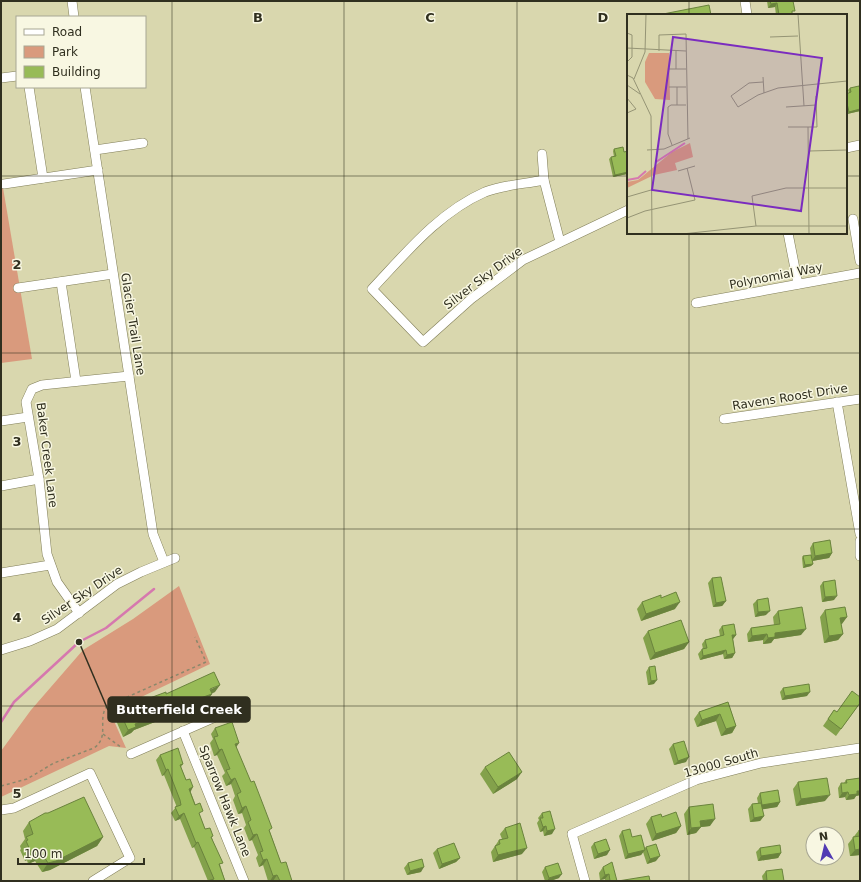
<svg xmlns="http://www.w3.org/2000/svg" width="861" height="882" font-family="'DejaVu Sans',sans-serif">
<rect width="100%" height="100%" fill="#d9d7ae"/>
<g fill="#d99a7d">
<polygon points="1,176 32,359 1,363"/>
<polygon points="179,586 210,664 110,712 126,748 109,746 1,797 1,751 31,710 83,650 133,619"/>
</g>
<g fill="none" stroke-linecap="round" stroke-linejoin="round">
<polyline stroke="#d678ae" stroke-width="2.5" points="1,722 14,702 79,642 106,628 154,589"/>
<defs>
<g id="minor">
<polyline points="72,1 74,17"/>
<polyline points="745,1 747,15"/>
<polyline points="1,78 17,76"/>
<polyline points="29,87 43,178"/>
<polyline points="85,87 153,534 164,562"/>
<polyline points="846,148 860,145"/>
<polyline points="95,150 143,143"/>
<polyline points="542,154 544,180 560,242"/>
<path d="M544 180C525 184 503 185 485 192 439 212 405 254 372 289L423 342 471 299 523 260 628 210"/>
<polyline points="4,184 98,170"/>
<polyline points="853,219 860,261"/>
<polyline points="788,233 798,284"/>
<polyline points="61,282 76,381"/>
<polyline points="18,288 113,274"/>
<polyline points="696,303 860,273"/>
<polyline points="837,402 860,534"/>
<polyline points="724,419 860,399"/>
<polyline points="1,421 28,417"/>
<polyline points="1,486 39,479"/>
<polyline points="860,541 860,556"/>
<polyline points="1,573 50,565"/>
<polyline points="79,613 57,582 47,554 39,479 26,402 32,389 42,385 129,376"/>
<polyline points="1,650 30,641 57,629 117,584 141,572 175,558"/>
<polyline points="183,731 244,881"/>
<polyline points="131,754 227,712"/>
<polyline points="1,810 14,808 90,773 130,858 93,881"/>
<polyline points="585,881 572,834 696,780 761,763 860,748"/>
</g>
</defs>
<use href="#minor" stroke="#807e58" stroke-width="10"/>
<g stroke="#8a886b" stroke-width="1.5" stroke-dasharray="3 3" stroke-linecap="butt">
<polyline points="103,734 122,748"/>
<path d="M1 786 27 779 54 763 94 748C110 737 97 719 107 706L206 662 195 637"/>
</g>
<use href="#minor" stroke="#fff" stroke-width="9"/>
</g>
<g fill="#83a14b">
<polygon points="767,1 793,1 792,15 776,15 775,7 768,8"/>
<polygon points="850,88 860,111 847,114 846,108 846,94 849,93 848,90"/>
<polygon points="614,149 628,168 628,172 627,174 613,177 609,159 611,157 614,157 613,151"/>
<polygon points="813,543 832,553 829,558 812,561 813,564 811,566 803,568 802,558 803,556 811,555 810,548"/>
<polygon points="712,578 726,601 722,606 713,607 708,583"/>
<polygon points="823,582 834,600 822,602 820,586"/>
<polygon points="661,598 675,609 641,621 637,609 642,602"/>
<polygon points="757,600 766,615 755,617 753,604"/>
<polygon points="825,610 847,617 841,624 843,634 838,640 824,643 820,617"/>
<polygon points="778,611 801,635 774,639 771,643 763,644 763,640 748,642 747,634 751,628 774,625 773,617"/>
<polygon points="722,626 736,635 733,639 735,653 732,658 724,659 723,654 700,660 698,654 702,649 703,649 702,644 705,640 720,636 719,630"/>
<polygon points="648,631 689,642 684,649 650,660 643,638"/>
<polygon points="649,667 654,684 648,685 646,672"/>
<polygon points="783,688 807,696 782,700 780,692"/>
<polygon points="215,692 212,693 207,701 169,714 168,717 134,730 131,733 123,737 115,718 120,712 138,712 146,709 145,705 150,698 166,694"/>
<polygon points="728,702 736,726 732,733 721,736 716,721 697,727 694,719 699,712"/>
<polygon points="860,703 836,736 823,726 834,710 837,712"/>
<polygon points="215,728 236,747 270,832 281,863 292,881 268,881 263,865 259,867 256,858 258,855 252,840 249,841 244,828 246,825 242,813 238,814 233,800 235,796 231,784 226,786 222,776 225,773 217,755 214,756 210,743 213,739 211,734"/>
<polygon points="673,744 686,762 674,765 669,749"/>
<polygon points="160,755 183,764 181,767 205,829 212,838 225,881 208,881 194,847 192,848 180,819 175,821 171,813 176,807 176,805 164,775 162,776 156,760"/>
<polygon points="485,767 517,779 493,794 480,774"/>
<polygon points="860,778 860,795 856,796 854,799 846,800 845,797 839,798 838,788 841,783 844,783 846,780"/>
<polygon points="798,782 825,801 796,806 793,789"/>
<polygon points="760,793 780,802 777,807 762,809 764,816 760,821 750,822 748,809 752,804 758,803 757,798"/>
<polygon points="689,807 710,826 701,827 696,833 687,835 684,814"/>
<polygon points="542,813 552,834 544,836 543,831 540,832 537,823 539,820 538,818"/>
<polygon points="651,817 662,817 681,826 676,833 652,841 646,824"/>
<polygon points="29,822 103,837 97,846 50,870 42,872 35,861 28,864 27,860 25,861 20,850 21,849 20,846 25,839 23,831"/>
<polygon points="505,828 522,854 493,862 491,852 499,840 502,839 500,834"/>
<polygon points="859,830 860,830 860,855 850,856 848,844"/>
<polygon points="622,831 632,837 644,849 646,847 656,861 647,864 643,852 641,855 625,859 619,836"/>
<polygon points="594,843 607,855 594,859 591,847"/>
<polygon points="760,848 781,853 778,858 758,861 756,852"/>
<polygon points="437,849 460,858 456,862 439,869 433,853"/>
<polygon points="408,863 421,872 407,875 404,868"/>
<polygon points="545,867 559,878 550,881 545,881 542,872"/>
<polygon points="603,867 617,881 605,881 605,879 600,880 599,873"/>
<polygon points="766,871 784,881 763,881 762,876"/>
</g>
<g fill="#6a833d">
<polygon points="777,3 775,7 768,8 771,4"/>
<polygon points="860,109 860,111 847,114 849,112"/>
<polygon points="628,172 627,174 613,177 615,175"/>
<polygon points="832,553 829,558 812,561 815,556"/>
<polygon points="813,564 811,566 803,568 805,565"/>
<polygon points="837,596 834,600 822,602 825,597"/>
<polygon points="726,601 722,606 713,607 716,603"/>
<polygon points="680,602 675,609 641,621 646,614"/>
<polygon points="770,611 766,615 755,617 758,612"/>
<polygon points="847,617 842,624 835,625 840,618"/>
<polygon points="806,629 801,635 774,639 771,643 763,644 768,638 775,633"/>
<polygon points="767,634 763,640 748,642 752,636"/>
<polygon points="843,634 838,640 824,643 829,636"/>
<polygon points="732,635 736,635 733,639 729,640"/>
<polygon points="689,642 684,649 650,660 655,653"/>
<polygon points="726,650 723,654 700,660 703,656"/>
<polygon points="735,653 732,658 724,659 727,655"/>
<polygon points="657,680 654,684 648,685 651,681"/>
<polygon points="220,685 215,692 208,695 212,694 207,701 169,714 168,717 134,730 131,733 123,737 128,730 135,724 172,708"/>
<polygon points="810,692 807,696 782,700 785,696"/>
<polygon points="720,714 716,721 697,727 702,720"/>
<polygon points="736,726 732,733 721,736 726,729"/>
<polygon points="239,743 235,749 235,744"/>
<polygon points="222,749 217,755 214,756 219,750"/>
<polygon points="689,757 686,762 674,765 678,761"/>
<polygon points="168,769 164,775 162,776 166,770"/>
<polygon points="522,772 517,779 493,794 498,787"/>
<polygon points="235,778 231,784 226,786 231,780"/>
<polygon points="193,787 190,793 189,789"/>
<polygon points="857,791 860,791 860,795 856,796 854,799 846,800 849,795"/>
<polygon points="848,792 845,797 839,798 842,793"/>
<polygon points="830,795 825,801 796,806 801,799"/>
<polygon points="780,802 777,807 759,810 762,805"/>
<polygon points="246,806 242,813 238,814 242,808"/>
<polygon points="184,813 180,819 175,821 179,816"/>
<polygon points="764,816 760,821 750,822 754,818"/>
<polygon points="715,819 710,826 701,827 696,833 687,835 691,828 700,821"/>
<polygon points="546,826 543,831 540,832 543,827"/>
<polygon points="681,826 676,833 652,841 656,834"/>
<polygon points="555,829 552,834 544,836 547,831"/>
<polygon points="257,834 252,840 249,841 253,835"/>
<polygon points="103,837 97,846 50,870 42,872 48,863"/>
<polygon points="198,842 194,847 192,848 196,843"/>
<polygon points="527,848 522,854 493,862 498,855"/>
<polygon points="860,849 860,855 850,856 855,850"/>
<polygon points="610,850 607,855 594,859 598,854"/>
<polygon points="645,850 641,855 625,859 628,854"/>
<polygon points="33,851 27,860 25,861 31,852"/>
<polygon points="41,852 35,861 28,864 35,855"/>
<polygon points="781,853 778,858 758,861 761,856"/>
<polygon points="660,856 656,861 647,864 650,859"/>
<polygon points="460,858 456,862 439,869 442,864"/>
<polygon points="267,859 263,865 259,867 263,860"/>
<polygon points="424,867 421,872 407,875 410,871"/>
<polygon points="562,874 559,878 550,881 547,881 549,878"/>
<polygon points="609,874 605,879 600,880 605,875"/>
<polygon points="277,875 273,881 270,881 273,876"/>
</g>
<g fill="#98bb57" stroke="#6a833d">
<polygon points="770,1 793,1 795,11 792,11 792,15 779,15 777,3 771,4"/>
<polygon points="709,5 711,15 658,15"/>
<polygon points="859,86 860,89 860,109 849,112 846,99 846,94 851,92 850,88"/>
<polygon points="623,147 624,152 628,151 628,166 627,166 628,172 615,175 611,157 616,156 614,149"/>
<polygon points="830,540 832,553 815,556 813,543"/>
<polygon points="811,555 813,564 805,565 803,556"/>
<polygon points="721,577 726,601 716,603 712,578"/>
<polygon points="835,580 837,596 825,597 823,582"/>
<polygon points="676,592 680,602 646,614 642,602 661,595 661,598"/>
<polygon points="768,598 770,611 758,612 757,600"/>
<polygon points="802,607 806,629 775,633 775,637 768,638 767,634 752,636 751,628 780,624 778,611"/>
<polygon points="845,607 847,617 840,618 843,634 829,636 825,610"/>
<polygon points="681,620 689,642 655,653 648,631"/>
<polygon points="734,624 736,635 732,635 735,653 727,655 726,650 703,656 702,649 707,648 705,640 724,635 722,626"/>
<polygon points="655,666 657,680 651,681 649,667"/>
<polygon points="214,672 220,685 210,689 212,694 172,708 172,710 135,724 136,727 128,730 120,712 135,705 138,712 153,706 150,698 166,692 166,694"/>
<polygon points="809,684 810,692 785,696 783,688"/>
<polygon points="852,691 860,697 860,703 841,729 828,719 834,710 837,712"/>
<polygon points="728,702 736,726 726,729 720,714 702,720 699,712"/>
<polygon points="232,722 239,743 235,744 251,782 254,781 264,807 272,828 269,830 281,863 286,862 292,881 280,881 277,875 273,876 267,859 263,860 260,852 263,851 257,834 253,835 248,822 251,820 246,806 242,808 237,794 241,792 235,778 231,780 226,770 230,769 222,749 219,750 214,737 218,736 215,728"/>
<polygon points="684,741 689,757 678,761 673,744"/>
<polygon points="178,748 183,764 180,765 186,780 190,779 193,787 189,789 195,805 200,803 203,811 199,813 205,829 210,828 213,836 211,837 223,863 219,864 225,881 207,881 214,879 198,842 196,843 184,813 179,816 175,807 181,805 180,800 168,769 166,770 160,755"/>
<polygon points="509,752 522,772 498,787 485,767"/>
<polygon points="827,778 830,795 801,799 798,782"/>
<polygon points="860,778 860,791 857,791 857,794 849,795 848,792 842,793 841,783 847,783 846,780"/>
<polygon points="778,790 780,802 762,805 760,793"/>
<polygon points="84,797 103,837 56,861 48,863 41,852 35,855 33,851 31,852 26,841 28,840 26,837 33,834 29,822 45,813 48,813"/>
<polygon points="761,803 764,816 754,818 752,804"/>
<polygon points="713,804 715,819 700,821 701,827 691,828 689,807"/>
<polygon points="550,811 555,829 547,831 546,826 543,827 540,818 543,818 542,813"/>
<polygon points="676,812 681,826 656,834 651,817 661,814 662,817"/>
<polygon points="520,823 527,848 498,855 495,846 500,844 499,840 508,838 505,828"/>
<polygon points="630,829 632,837 641,835 645,850 628,854 622,831"/>
<polygon points="859,830 860,830 860,849 855,850 853,837 860,836"/>
<polygon points="606,839 610,850 598,854 594,843"/>
<polygon points="454,843 460,858 442,864 437,849"/>
<polygon points="656,844 660,856 650,859 646,847"/>
<polygon points="780,845 781,853 761,856 760,848"/>
<polygon points="422,859 424,867 410,871 408,863"/>
<polygon points="612,862 617,881 610,881 609,874 605,875 603,867"/>
<polygon points="558,863 562,874 549,878 545,867"/>
<polygon points="782,869 784,881 767,881 766,871"/>
<polygon points="649,876 650,881 618,881"/>
</g>
<path fill="none" stroke="#302f1f" stroke-width="1" stroke-opacity="0.55" d="M172 1V881M344 1V881M517 1V881M689 1V15M1 176H628M846 176H860M689 233V881M1 353H860M1 529H860M1 706H860"/>
<g text-anchor="middle" dominant-baseline="central" stroke-width="3" stroke-linejoin="round" paint-order="stroke">
<g font-size="12" fill="#302f1f" stroke="#f8f7e2">
<text transform="translate(776 276) rotate(-11)">Polynomial Way</text>
<text transform="translate(483 278) rotate(-37)">Silver Sky Drive</text>
<text transform="translate(133 324) rotate(81)">Glacier Trail Lane</text>
<text transform="translate(790 397) rotate(-9)">Ravens Roost Drive</text>
<text transform="translate(47 455) rotate(83)">Baker Creek Lane</text>
<text transform="translate(82 595) rotate(-34)">Silver Sky Drive</text>
<text transform="translate(721 763) rotate(-16)">13000 South</text>
<text transform="translate(225 801) rotate(68)">Sparrow Hawk Lane</text>
</g>
</g>
<g transform="translate(627 14)">
<rect width="220" height="220" fill="#d9d7ae"/>
<path d="M22 39H42L43 86 28 85 18 68V48ZM63 129 66 143 48 149 50 156 27 161 0 174V168L11 166 45 138Z" fill="#d99a7d"/>
<path fill="none" stroke="#d678ae" stroke-width="2" d="M29 148 58 129M0 166 11 164 19 157"/>
<path fill="none" stroke="#959475" stroke-width="1" d="M171 0 177 92M0 19 5 21V43L0 48M143 23 171 22M0 34 59 37M32 37V21L59 20 61 125M49 37V55M42 55H59M0 61 6 64 24 102 25 220M136 63 137 79M7 65 18 38 19 0M136 68 122 69 104 82 111 93 131 81 151 74 220 67M0 71 13 80M42 73H59M50 73V91M0 84 9 95 0 99M159 93 189 91M0 101V125M161 113H190L189 82M181 113 182 220M45 131 41 120V93L44 91H59M20 136 37 135 63 124M182 137 220 136M51 157 68 152M0 183 24 176M0 204 18 197 68 186 60 154M129 212 125 182 159 174H220M55 220 129 212H220M220 220V124"/>
<path fill="#7b2cbf" fill-opacity="0.15" stroke="#7b2cbf" stroke-width="2" d="M46 23 195 44 174 197 25 176Z"/>
<rect width="220" height="220" fill="none" stroke="#302f1f" stroke-width="2"/>
</g>
<g font-size="13" text-anchor="middle" font-weight="bold" fill="#302f1f" stroke="#f8f7e2" stroke-width="3" stroke-linejoin="round" paint-order="stroke">
<text x="258" y="22">B</text>
<text x="430" y="22">C</text>
<text x="603" y="22">D</text>
<text x="17" y="269">2</text>
<text x="17" y="446">3</text>
<text x="17" y="622">4</text>
<text x="17" y="798">5</text>
</g>
<path fill="none" stroke="#302f1f" stroke-width="1.5" d="M79 642L108 710"/>
<circle fill="#302f1f" stroke="#f8f7e2" stroke-width="1.5" cx="79" cy="642" r="4"/>
<rect fill="#302f1f" stroke="#302f1f" stroke-width="1.5" x="108" y="697" width="142" height="25" rx="4"/>
<g font-size="13" text-anchor="middle" font-weight="bold" fill="#fff">
<text x="179" y="714">Butterfield Creek</text>
</g>
<rect width="861" height="882" fill="none" stroke="#302f1f" stroke-width="4"/>
<rect x="16" y="16" width="130" height="72" fill="#f8f7e2" stroke="#a8a794"/>
<rect x="24" y="29" width="20" height="6" fill="#ffffff" stroke="#a8a794"/>
<text x="52" y="36" font-size="12" fill="#302f1f">Road</text>
<rect x="24" y="46" width="20" height="12" fill="#d99a7d" stroke="#a8a794"/>
<text x="52" y="56" font-size="12" fill="#302f1f">Park</text>
<rect x="24" y="66" width="20" height="12" fill="#98bb57" stroke="#a8a794"/>
<text x="52" y="76" font-size="12" fill="#302f1f">Building</text>
<g transform="translate(825 846) rotate(352)"><circle r="19" fill="#f8f7e2" stroke="#a8a794"/>
<path d="M0-3L7 15L0 10L-7 15Z" fill="#523bb3"/>
<text y="-6" font-size="11" font-weight="bold" text-anchor="middle" fill="#302f1f">N</text>
</g>
<path d="M18 858v6h126v-6" fill="none" stroke="#302f1f" stroke-width="2"/>
<text x="24" y="858" font-size="12" fill="#302f1f" stroke="#f8f7e2" stroke-width="3" paint-order="stroke">100 m</text>
</svg>
